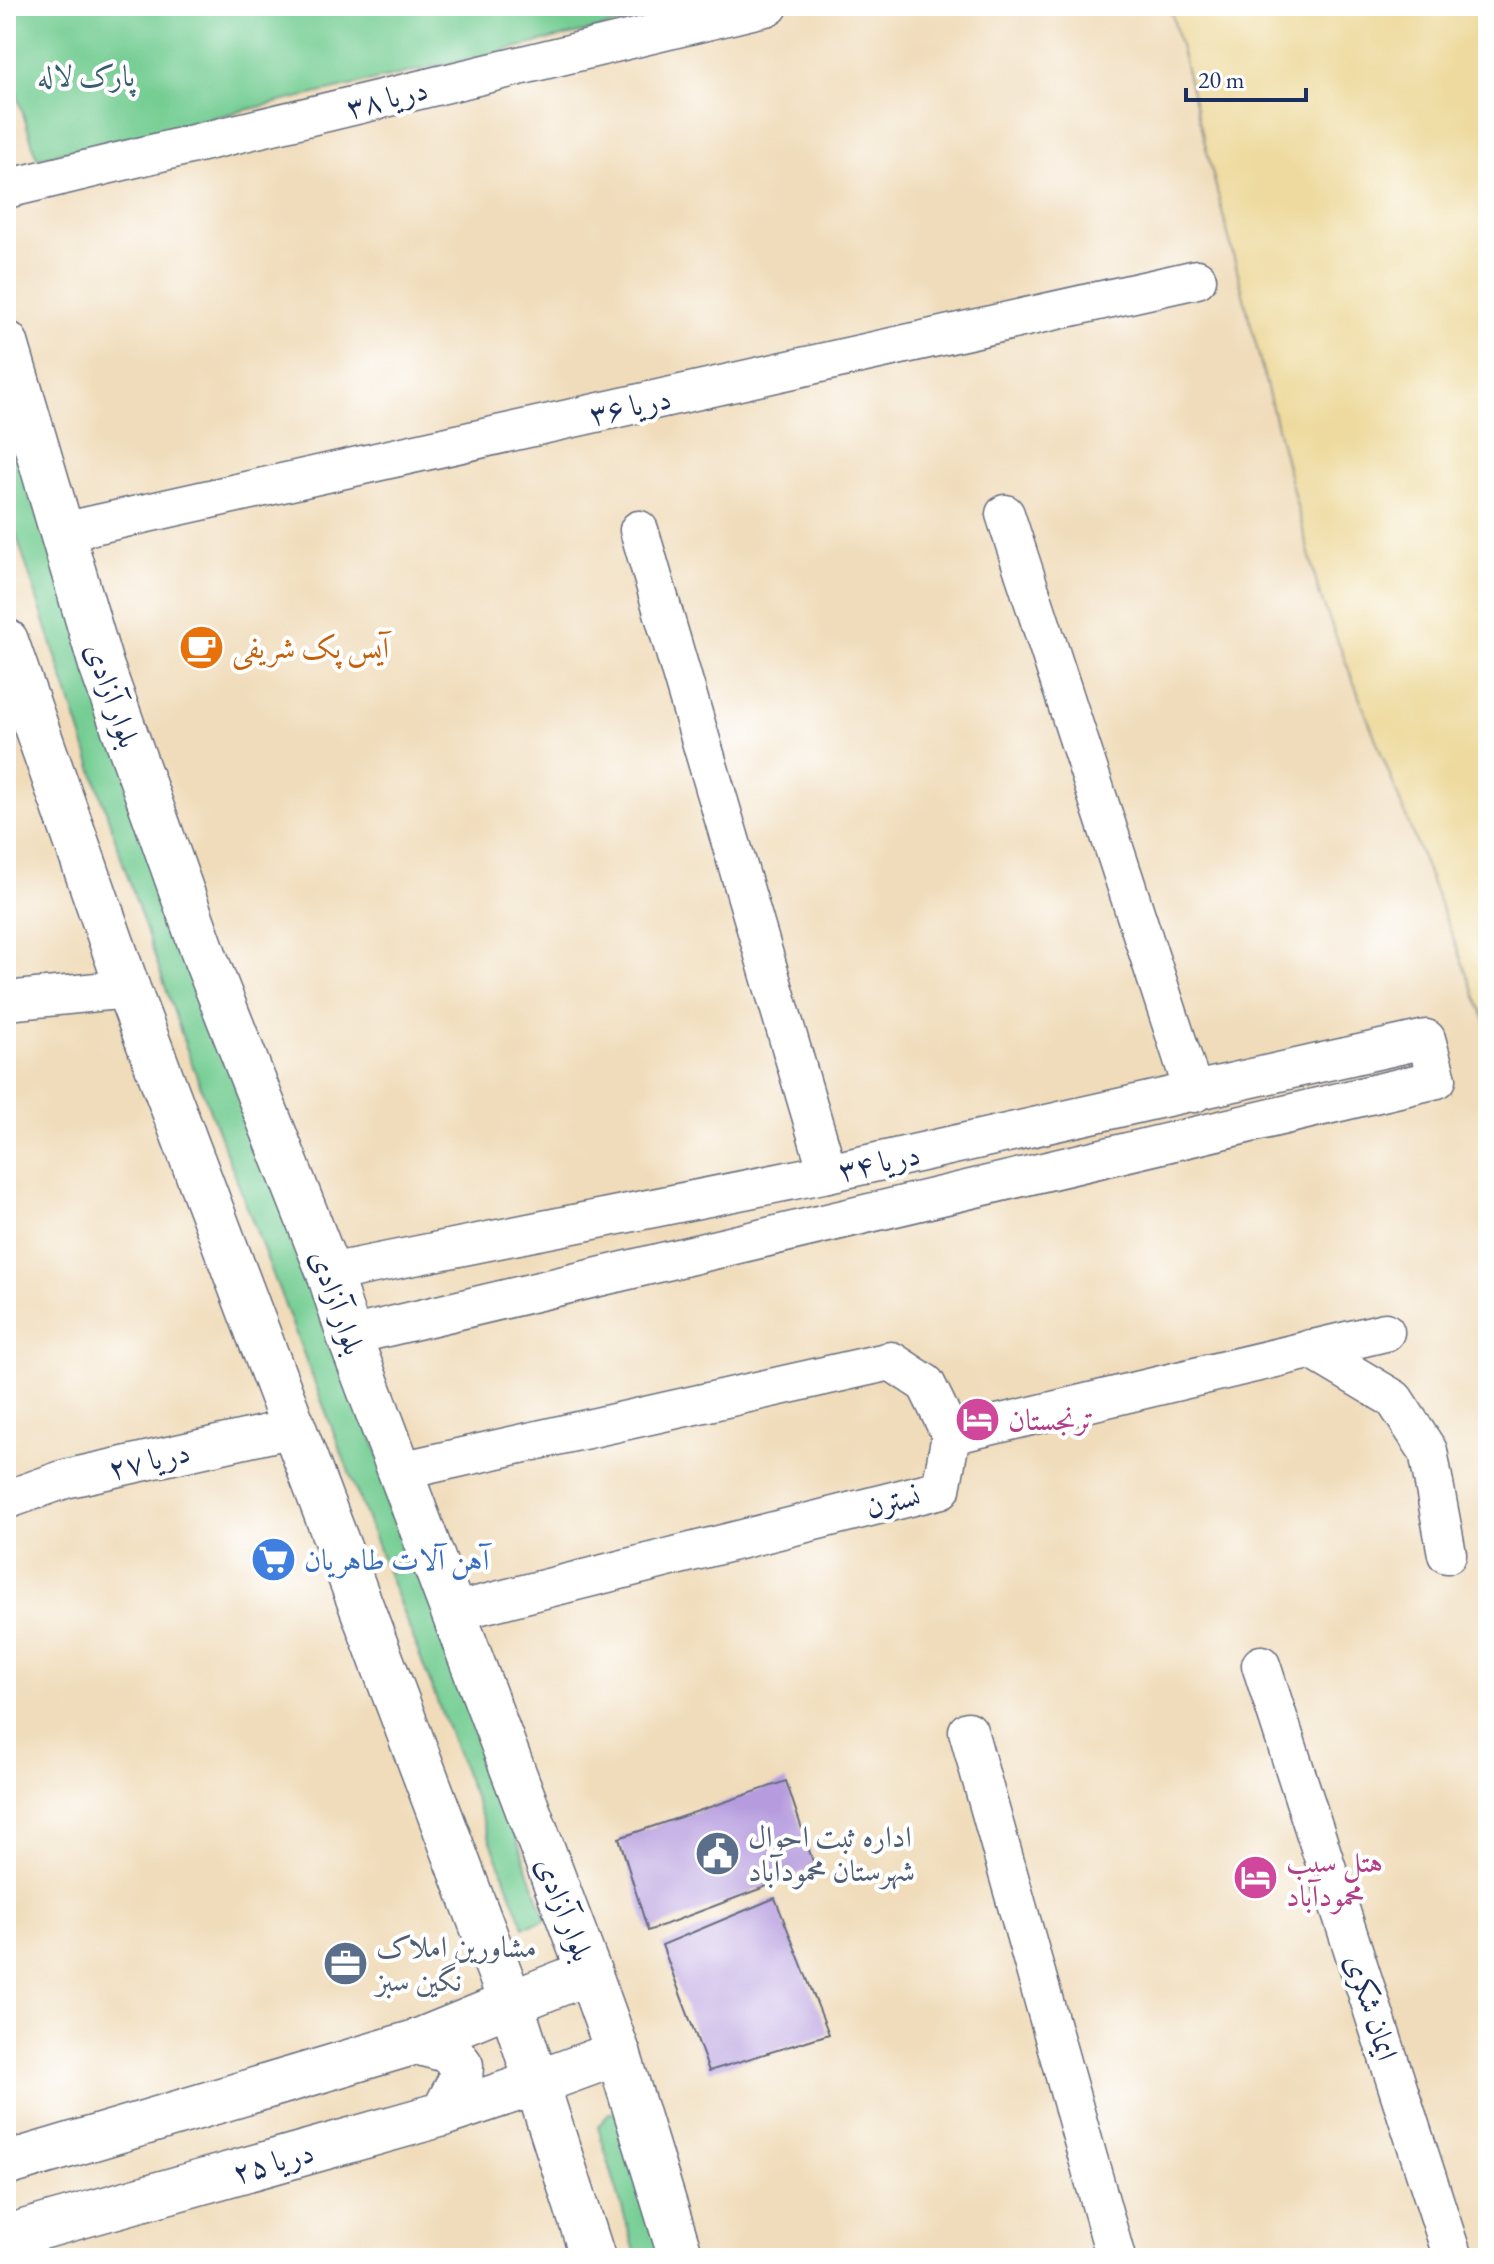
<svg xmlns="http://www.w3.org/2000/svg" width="1494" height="2264" font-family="'EB Garamond',Amiri,serif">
<rect width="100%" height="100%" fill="#fff"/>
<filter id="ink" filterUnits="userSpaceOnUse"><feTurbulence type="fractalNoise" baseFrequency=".0125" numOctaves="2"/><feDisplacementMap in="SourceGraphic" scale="16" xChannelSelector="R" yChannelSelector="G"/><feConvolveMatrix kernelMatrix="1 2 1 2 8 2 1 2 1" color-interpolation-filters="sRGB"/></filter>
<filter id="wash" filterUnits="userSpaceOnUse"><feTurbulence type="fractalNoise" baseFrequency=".006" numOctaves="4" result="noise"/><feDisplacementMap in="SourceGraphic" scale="32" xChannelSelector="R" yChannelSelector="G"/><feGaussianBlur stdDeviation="1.8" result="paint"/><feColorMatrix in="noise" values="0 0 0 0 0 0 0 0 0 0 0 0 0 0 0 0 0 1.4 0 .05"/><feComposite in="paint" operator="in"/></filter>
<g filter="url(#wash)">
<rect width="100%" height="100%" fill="#f0dcba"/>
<g fill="#74cd93" stroke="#487e78" stroke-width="2">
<polygon points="6,6 697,6 37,158 6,59"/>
<polygon points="6,389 373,1440 546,1920 524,1927 189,1056 123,863 6,503"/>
<polygon points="609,2113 626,2114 669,2258 637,2258 598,2127"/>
</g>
<polygon fill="#eeda9e" stroke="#84847e" stroke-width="2" points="1170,6 1488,6 1488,1028 1319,593"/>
<g id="blocks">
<g fill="#b69cde">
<polygon points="786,1781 815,1868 648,1931 619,1838"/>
<polygon points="775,1898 829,2034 709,2071 662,1945"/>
</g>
</g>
</g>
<g filter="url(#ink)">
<use href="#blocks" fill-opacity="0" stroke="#666c7e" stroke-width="2"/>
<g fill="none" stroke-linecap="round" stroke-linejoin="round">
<defs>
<g id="minor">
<polyline points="6,189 769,6"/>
<polyline points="1005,514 1194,1093"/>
<polyline points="639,530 828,1173"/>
<polyline points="62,532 1197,279"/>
<polyline points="6,1001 128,989"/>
<polyline points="329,1273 828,1173 1426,1039 1437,1079 349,1336"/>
<polyline points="1310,1349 1394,1399 1428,1451 1447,1554"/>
<polyline points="400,1471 891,1361 926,1384 951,1435"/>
<polyline points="6,1500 65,1479 294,1428"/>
<polyline points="453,1612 941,1489 951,1435 1385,1332"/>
<polyline points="1261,1665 1453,2258"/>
<polyline points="968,1731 1116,2258"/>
</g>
<g id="secondary">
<polyline points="416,2042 450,2051 461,2066 460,2081 443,2114"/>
<polyline points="6,2164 416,2042 511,2003"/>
<polyline points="6,2237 443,2114 539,2082"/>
</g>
<g id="primary">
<polyline points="6,343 101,665 206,960 329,1273 349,1336 589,1972 618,2053 681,2258"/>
<polyline points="6,641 128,989 511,2003 593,2258"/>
<polyline points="511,2003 589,1972"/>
<polyline points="539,2082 618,2053"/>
</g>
</defs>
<use href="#minor" stroke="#666c7e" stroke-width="41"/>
<use href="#secondary" stroke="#666c7e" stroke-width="47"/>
<use href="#primary" stroke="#666c7e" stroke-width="47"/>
<use href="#minor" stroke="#fff" stroke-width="38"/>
<use href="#secondary" stroke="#fff" stroke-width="44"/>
<use href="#primary" stroke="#fff" stroke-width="44"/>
</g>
</g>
<defs>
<symbol id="cafe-disc" viewBox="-11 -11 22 22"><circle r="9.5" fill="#e8710a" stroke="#fff"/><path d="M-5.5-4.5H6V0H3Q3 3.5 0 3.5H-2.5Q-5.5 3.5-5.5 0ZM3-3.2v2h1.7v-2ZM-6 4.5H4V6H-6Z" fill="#fff"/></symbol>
<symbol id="hotel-disc" viewBox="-11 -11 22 22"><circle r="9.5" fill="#d1479c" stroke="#fff"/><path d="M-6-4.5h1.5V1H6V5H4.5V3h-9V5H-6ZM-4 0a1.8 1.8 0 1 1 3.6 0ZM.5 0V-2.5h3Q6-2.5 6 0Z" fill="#fff"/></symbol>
<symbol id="supermarket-disc" viewBox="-11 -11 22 22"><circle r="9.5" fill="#3f7fe0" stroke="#fff"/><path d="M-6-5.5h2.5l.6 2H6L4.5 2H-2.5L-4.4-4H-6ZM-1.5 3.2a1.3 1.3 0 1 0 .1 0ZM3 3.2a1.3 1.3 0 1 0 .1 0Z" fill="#fff"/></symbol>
<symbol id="civic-disc" viewBox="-11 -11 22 22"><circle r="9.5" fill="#5c6f8a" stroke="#fff"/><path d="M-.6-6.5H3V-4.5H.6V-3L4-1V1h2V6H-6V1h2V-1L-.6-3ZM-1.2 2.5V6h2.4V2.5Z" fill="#fff"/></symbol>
<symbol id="office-disc" viewBox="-11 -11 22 22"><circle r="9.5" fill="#5c6f8a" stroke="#fff"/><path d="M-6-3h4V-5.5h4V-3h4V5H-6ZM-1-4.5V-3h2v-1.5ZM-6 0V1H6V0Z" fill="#fff"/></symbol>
</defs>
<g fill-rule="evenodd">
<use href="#cafe-disc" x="176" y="622" width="51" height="51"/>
<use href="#hotel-disc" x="952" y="1394" width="51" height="51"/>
<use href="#supermarket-disc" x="248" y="1534" width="51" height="51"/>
<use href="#civic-disc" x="692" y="1828" width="51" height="51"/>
<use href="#hotel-disc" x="1230" y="1852" width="51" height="51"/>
<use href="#office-disc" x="320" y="1938" width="51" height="51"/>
</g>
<g text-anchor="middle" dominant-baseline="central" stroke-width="8" stroke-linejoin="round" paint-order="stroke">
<g font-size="30" fill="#365e6e" stroke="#fff">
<text x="86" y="75">پارک لاله</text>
</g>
<g font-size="30" fill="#1b2f5e" stroke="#fff">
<text transform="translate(387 98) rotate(-14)">دریا ۳۸</text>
<text transform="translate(630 406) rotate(-12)">دریا ۳۶</text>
<text transform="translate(113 695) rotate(71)">بلوار آزادی</text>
<text transform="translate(879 1162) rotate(-12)">دریا ۳۴</text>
<text transform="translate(338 1302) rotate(71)">بلوار آزادی</text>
<text transform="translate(149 1460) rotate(-13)">دریا ۲۷</text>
<text transform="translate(893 1501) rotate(-14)">نسترن</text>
<text transform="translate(565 1909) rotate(69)">بلوار آزادی</text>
<text transform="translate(1372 2007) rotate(72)">ایمان شکری</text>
<text transform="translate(273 2162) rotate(-16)">دریا ۲۵</text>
</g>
<g font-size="30" fill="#c56008" stroke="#fff" text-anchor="start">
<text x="232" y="647">آیس پک شریفی</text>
</g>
<g font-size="30" fill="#b23c85" stroke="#fff" text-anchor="start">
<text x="1008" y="1419">ترنجستان</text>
<text x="1286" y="1861">هتل سیب<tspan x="1286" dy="34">محمودآباد</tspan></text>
</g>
<g font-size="30" fill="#366cbe" stroke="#fff" text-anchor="start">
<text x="304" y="1559">آهن آلات طاهریان</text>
</g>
<g font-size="30" fill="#4e5e75" stroke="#fff" text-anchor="start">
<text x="748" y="1836">اداره ثبت احوال<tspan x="748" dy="34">شهرستان محمودآباد</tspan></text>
<text x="376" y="1946">مشاورین املاک<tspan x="376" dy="34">نگین سبز</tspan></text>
</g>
</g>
<rect width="1494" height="2264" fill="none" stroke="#fff" stroke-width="32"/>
<path d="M1186 88v12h120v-12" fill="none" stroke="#1b2f5e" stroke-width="4"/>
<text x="1198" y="88" font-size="24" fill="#1b2f5e" stroke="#ffffff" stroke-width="6" paint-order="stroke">20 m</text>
</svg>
